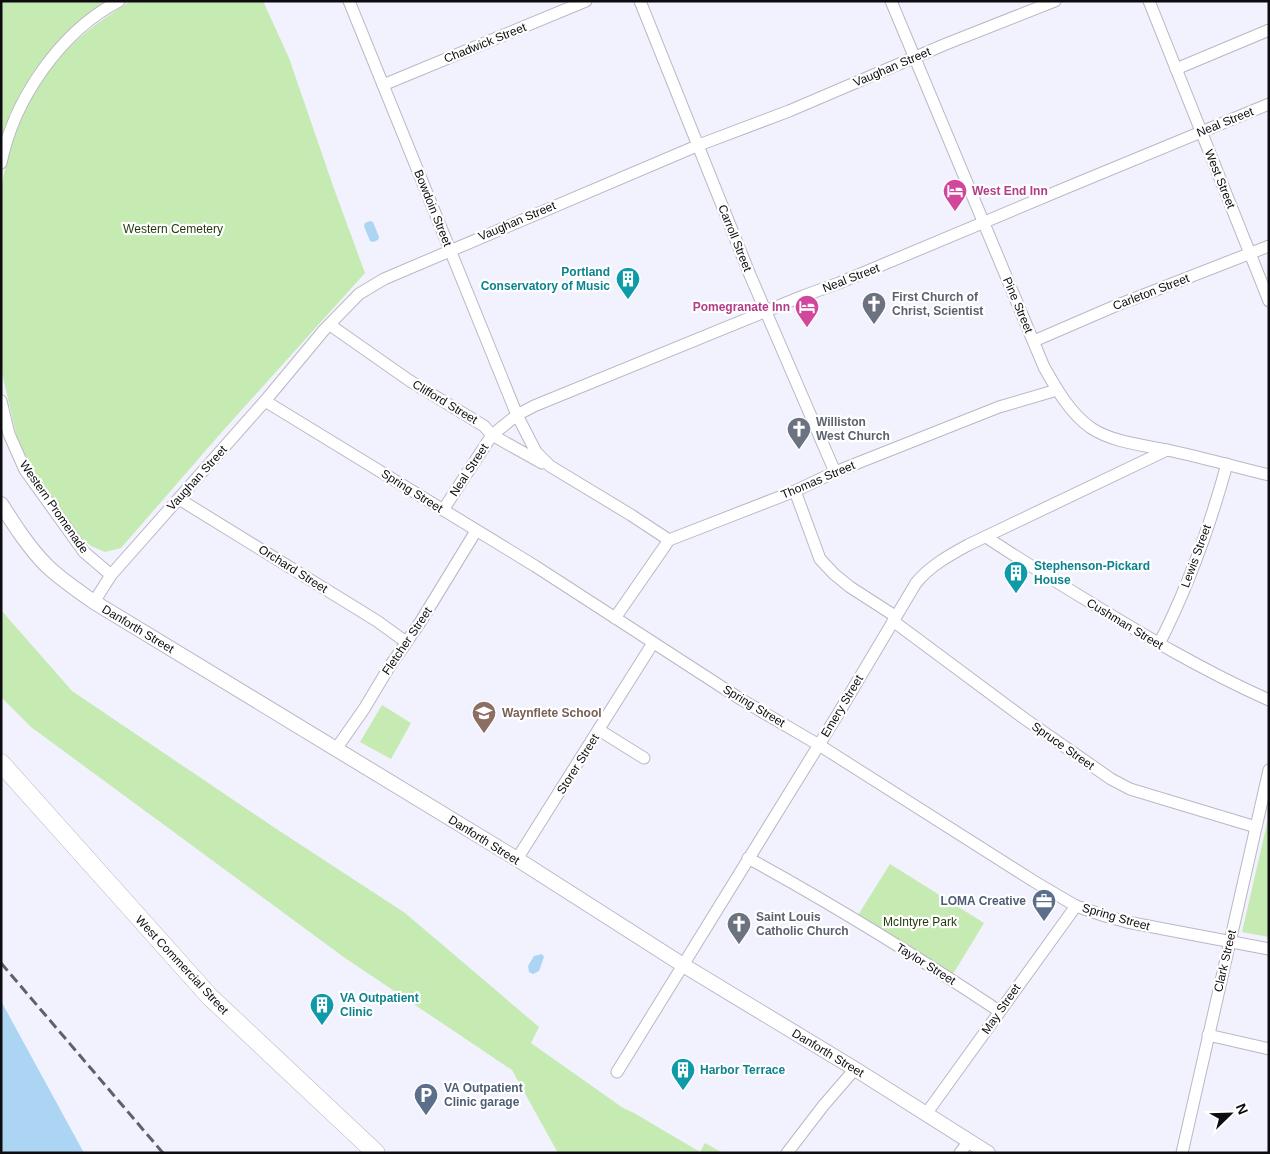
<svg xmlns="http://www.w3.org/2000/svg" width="1270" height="1154" font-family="Helvetica,sans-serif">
<rect width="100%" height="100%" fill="#f2f1fe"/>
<g fill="#c5eab2">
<polygon points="1,1 119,1 113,5 39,74 1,163"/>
<path d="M131 1H263L289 58 333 186 365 273 220 434 121 548 105 552 91 546 84 540 55 504 31 468 17 438 1 369V193C7 143 29 93 62 55 80 34 108 15 131 1Z"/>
<polygon points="1,610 72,691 275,828 405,913 539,1027 531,1043 623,1108 634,1113 700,1152 705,1143 723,1153 558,1153 512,1070 345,958 31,727 1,697"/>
<polygon points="382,705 411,723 391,759 360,742"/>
<polygon points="1269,815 1269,937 1242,932"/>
<polygon points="890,864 984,923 950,979 855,920"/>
</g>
<g fill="#acd5f4">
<polygon points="370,221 373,222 379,237 378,240 373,242 370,241 364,226 365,223"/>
<polygon points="542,954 544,957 539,971 533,974 529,972 528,966 534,956"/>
<polygon points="1,1001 84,1153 1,1153"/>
</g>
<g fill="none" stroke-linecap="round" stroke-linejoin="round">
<defs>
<g id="minor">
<polyline points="349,1 517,415 536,452 550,466 631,515 669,540"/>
<polyline points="640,1 750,275 835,472"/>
<path d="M891 1 1044 367C1057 390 1070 413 1091 428 1114 443 1145 445 1172 451 1204 458 1236 467 1269 475"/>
<polyline points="1149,1 1269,301"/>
<polyline points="1176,69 1269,30"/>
<polyline points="383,85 586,1"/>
<path d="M1 163C14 99 61 31 119 1"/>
<polyline points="330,325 410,381 484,426 492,435 542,463"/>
<polyline points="1034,341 1115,306 1269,246"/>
<polyline points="1,401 9,434 25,470 84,552 111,575"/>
<polyline points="265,401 535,566 742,700 819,745 1035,882 1076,906 1105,916 1127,922 1269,949"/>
<polyline points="795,491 820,559 834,574 850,587 895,616"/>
<polyline points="179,499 377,621 406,642"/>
<polyline points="443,510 492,435 517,415 534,406 803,296 839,283 1068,187 1269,104"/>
<path d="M986 537C1018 558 1050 578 1083 598 1143 635 1204 671 1269 700"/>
<polyline points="94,602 111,575 265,401 324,330 359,294 384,279 699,145 789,111 946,44 1055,1"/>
<polyline points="615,618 669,540 795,491 835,472 999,407 1057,390"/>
<polyline points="893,621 1025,719 1111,779 1130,789 1163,799 1256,827"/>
<path d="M1159 644C1188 587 1210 526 1227 464"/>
<polyline points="599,730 644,758"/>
<polyline points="336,749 364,709 388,669 421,621 476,531"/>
<path d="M748 858C834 905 918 957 999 1011"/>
<polyline points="517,859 653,643"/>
<polyline points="1208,1035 1269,1049"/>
<path d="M617 1072 838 714 916 583C930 566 948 556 968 545L1167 450"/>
<polyline points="926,1114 1076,906"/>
<polyline points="787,1153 823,1106 855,1069"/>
<polyline points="960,1153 969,1141"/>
<polyline points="1182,1153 1269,770"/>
</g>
<path id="tertiary" d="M1 504C15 526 29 548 47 566 62 580 78 591 94 602L517 859 683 965 855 1069 988 1153"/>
<polyline id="primary" points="1,763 210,997 376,1153"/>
</defs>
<use href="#minor" stroke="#b9b8c4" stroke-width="13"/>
<use href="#tertiary" stroke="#b9b8c4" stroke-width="16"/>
<use href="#primary" stroke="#b9b8c4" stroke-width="19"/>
<use href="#minor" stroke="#fff" stroke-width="11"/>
<use href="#tertiary" stroke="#fff" stroke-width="14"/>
<use href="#primary" stroke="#fff" stroke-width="18"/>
<polyline stroke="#606067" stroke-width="3" stroke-dasharray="10 5" stroke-linecap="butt" points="1,963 163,1153"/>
</g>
<defs>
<symbol id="hotel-pin" viewBox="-11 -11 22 30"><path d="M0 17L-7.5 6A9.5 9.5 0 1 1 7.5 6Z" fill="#d1479c" stroke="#fff"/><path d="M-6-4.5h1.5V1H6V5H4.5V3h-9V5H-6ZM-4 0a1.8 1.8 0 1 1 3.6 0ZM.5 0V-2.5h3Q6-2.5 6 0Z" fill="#fff"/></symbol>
<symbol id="building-pin" viewBox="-11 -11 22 30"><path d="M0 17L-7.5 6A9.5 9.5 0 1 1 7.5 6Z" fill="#0f9aa8" stroke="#fff"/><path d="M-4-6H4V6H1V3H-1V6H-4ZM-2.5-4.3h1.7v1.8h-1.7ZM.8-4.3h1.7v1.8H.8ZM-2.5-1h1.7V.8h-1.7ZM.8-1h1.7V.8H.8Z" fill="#fff"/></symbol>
<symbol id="church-pin" viewBox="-11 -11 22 30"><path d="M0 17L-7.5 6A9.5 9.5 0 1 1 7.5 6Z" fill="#6b7280" stroke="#fff"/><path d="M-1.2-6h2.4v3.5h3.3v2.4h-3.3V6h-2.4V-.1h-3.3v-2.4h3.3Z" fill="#fff"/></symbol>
<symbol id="school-pin" viewBox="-11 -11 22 30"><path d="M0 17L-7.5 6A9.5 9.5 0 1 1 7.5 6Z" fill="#8d6e63" stroke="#fff"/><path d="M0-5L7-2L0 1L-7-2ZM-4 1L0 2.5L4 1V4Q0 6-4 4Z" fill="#fff"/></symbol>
<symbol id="office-pin" viewBox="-11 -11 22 30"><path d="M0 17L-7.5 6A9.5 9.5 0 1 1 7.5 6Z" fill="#5c6f8a" stroke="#fff"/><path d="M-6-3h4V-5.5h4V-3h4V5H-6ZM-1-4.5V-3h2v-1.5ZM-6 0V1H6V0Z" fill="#fff"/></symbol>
<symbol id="parking-pin" viewBox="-11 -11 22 30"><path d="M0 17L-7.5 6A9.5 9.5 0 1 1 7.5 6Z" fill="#5c6f8a" stroke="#fff"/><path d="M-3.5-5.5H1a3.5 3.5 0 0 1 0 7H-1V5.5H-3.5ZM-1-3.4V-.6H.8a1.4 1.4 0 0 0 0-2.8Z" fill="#fff"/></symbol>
</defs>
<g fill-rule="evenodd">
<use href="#hotel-pin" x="941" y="177" width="28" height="38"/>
<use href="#building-pin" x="614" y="265" width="28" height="38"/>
<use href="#church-pin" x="860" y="290" width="28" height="38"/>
<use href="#hotel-pin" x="793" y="293" width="28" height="38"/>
<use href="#church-pin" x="785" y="415" width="28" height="38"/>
<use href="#building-pin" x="1002" y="559" width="28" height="38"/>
<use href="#school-pin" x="470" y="699" width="28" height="38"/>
<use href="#office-pin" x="1030" y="887" width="28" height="38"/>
<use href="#church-pin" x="725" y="910" width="28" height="38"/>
<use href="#building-pin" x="308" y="991" width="28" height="38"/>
<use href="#building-pin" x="669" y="1056" width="28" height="38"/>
<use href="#parking-pin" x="412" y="1081" width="28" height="38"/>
</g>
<g text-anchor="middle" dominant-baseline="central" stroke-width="4.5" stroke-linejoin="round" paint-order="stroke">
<g font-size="12" fill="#0d0d11" stroke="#fff">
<text transform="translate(485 43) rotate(-22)">Chadwick Street</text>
<text transform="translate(892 67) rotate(-23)">Vaughan Street</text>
<text transform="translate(1225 122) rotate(-22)">Neal Street</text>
<text transform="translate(1220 179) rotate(68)">West Street</text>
<text transform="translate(433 208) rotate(68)">Bowdoin Street</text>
<text transform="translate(517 221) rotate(-23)">Vaughan Street</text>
<text transform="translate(735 238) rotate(68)">Carroll Street</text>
<text transform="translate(851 278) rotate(-21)">Neal Street</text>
<text transform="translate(1151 292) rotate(-21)">Carleton Street</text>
<text transform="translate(1018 305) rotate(67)">Pine Street</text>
<text transform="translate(445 402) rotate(31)">Clifford Street</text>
<text transform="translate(469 470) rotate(-57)">Neal Street</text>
<text transform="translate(197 478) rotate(-48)">Vaughan Street</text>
<text transform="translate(818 480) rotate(-23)">Thomas Street</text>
<text transform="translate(412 491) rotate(32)">Spring Street</text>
<text transform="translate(54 507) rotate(55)">Western Promenade</text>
<text transform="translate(1196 556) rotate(-70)">Lewis Street</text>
<text transform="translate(293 569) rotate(32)">Orchard Street</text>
<text transform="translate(1125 624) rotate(31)">Cushman Street</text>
<text transform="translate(138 629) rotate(31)">Danforth Street</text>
<text transform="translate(407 641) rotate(-56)">Fletcher Street</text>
<text transform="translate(754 706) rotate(31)">Spring Street</text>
<text transform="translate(842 706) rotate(-59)">Emery Street</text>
<text transform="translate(1063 746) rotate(35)">Spruce Street</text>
<text transform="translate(578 764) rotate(-58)">Storer Street</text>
<text transform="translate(484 840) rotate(32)">Danforth Street</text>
<text transform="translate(1116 917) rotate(16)">Spring Street</text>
<text transform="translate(1225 961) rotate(-77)">Clark Street</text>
<text transform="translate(926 964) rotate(32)">Taylor Street</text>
<text transform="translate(182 965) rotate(47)">West Commercial Street</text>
<text transform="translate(1001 1009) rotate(-55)">May Street</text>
<text transform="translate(828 1053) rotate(31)">Danforth Street</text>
</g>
<g font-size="12" font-weight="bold" fill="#b23c85" stroke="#fff" text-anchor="start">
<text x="972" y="191">West End Inn</text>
<text x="790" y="307" text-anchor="end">Pomegranate Inn</text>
</g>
<g font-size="12" fill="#1d3909" stroke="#fff">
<text x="173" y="229">Western Cemetery</text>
<text x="920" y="922">McIntyre Park</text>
</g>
<g font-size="12" font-weight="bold" fill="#0d838f" stroke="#fff" text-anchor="start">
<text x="610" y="272" text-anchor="end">Portland<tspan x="610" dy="14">Conservatory of Music</tspan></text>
<text x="1034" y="566">Stephenson-Pickard<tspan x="1034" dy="14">House</tspan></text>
<text x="340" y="998">VA Outpatient<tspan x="340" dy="14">Clinic</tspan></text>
<text x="700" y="1070">Harbor Terrace</text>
</g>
<g font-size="12" font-weight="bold" fill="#5b616d" stroke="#fff" text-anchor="start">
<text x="892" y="297">First Church of<tspan x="892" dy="14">Christ, Scientist</tspan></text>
<text x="816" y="422">Williston<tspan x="816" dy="14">West Church</tspan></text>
<text x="756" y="917">Saint Louis<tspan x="756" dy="14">Catholic Church</tspan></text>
</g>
<g font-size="12" font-weight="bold" fill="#785e54" stroke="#fff" text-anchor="start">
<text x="502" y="713">Waynflete School</text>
</g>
<g font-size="12" font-weight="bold" fill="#4e5e75" stroke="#fff" text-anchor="end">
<text x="1026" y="901">LOMA Creative</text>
<text x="444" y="1088" text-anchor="start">VA Outpatient<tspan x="444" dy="14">Clinic garage</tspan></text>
</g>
</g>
<rect width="1270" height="1154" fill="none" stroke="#0d0d11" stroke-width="5"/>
<g transform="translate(1230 1114) rotate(67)" stroke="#ffffff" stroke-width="4" paint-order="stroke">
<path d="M0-4L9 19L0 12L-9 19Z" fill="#0d0d11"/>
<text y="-8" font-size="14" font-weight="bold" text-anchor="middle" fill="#0d0d11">N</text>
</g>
</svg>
